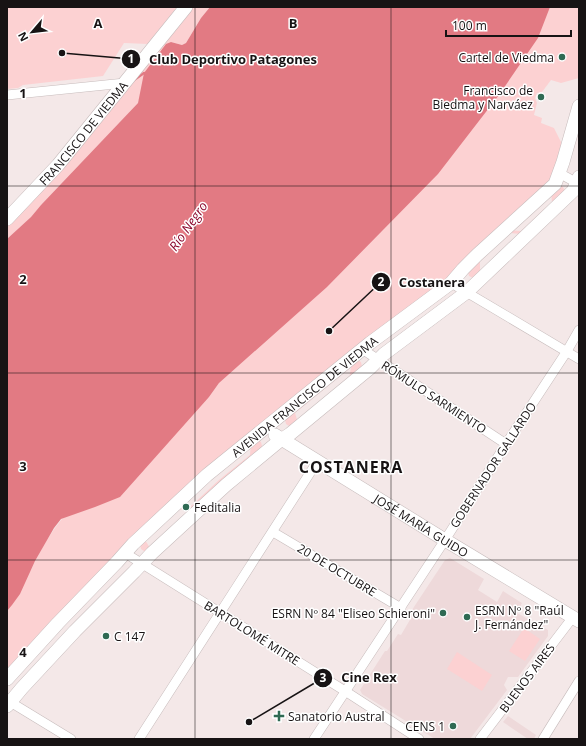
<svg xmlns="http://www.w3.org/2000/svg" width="586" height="746" font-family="'Open Sans',sans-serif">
<rect width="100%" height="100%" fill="#f4e8e8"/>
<g fill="#eed9da">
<polygon points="450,558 484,579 478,590 497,602 503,591 522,603 517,613 548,630 548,636 518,677 508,677 504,685 507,690 470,739 435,739 362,694 360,690 385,651 387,651 398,634 401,635 411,618 408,616 445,560"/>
<polygon points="508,716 536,735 534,739 528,739 503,722"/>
</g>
<g fill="#fcd1d2">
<polygon points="7,7 177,7 148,44 124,43 103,76 23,85 18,88 7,89"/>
<polygon points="193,7 210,7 201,18 186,43 182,45 171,42 140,96 138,103 41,205 31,217 7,239 7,227 63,169 81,145"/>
<path d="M532 7H579V78L561 83 551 80 542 92 537 93 535 98 537 103 534 115 542 118 541 123 554 128 564 148 553 182 448 279 204 472 7 672V583H24C35 561 46 538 62 519L209 397 219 383Z"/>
<polygon points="560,186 563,187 565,191 521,234 510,233 480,261 480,273 473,278 469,276 468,272 508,230 521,231 552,202 551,193"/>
<polygon points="357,360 361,362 362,367 349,380 351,367 295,413 298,423 289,426 286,424 285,420"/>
<polygon points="258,440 261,442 262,446 260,450 189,512 179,509 145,540 150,548 148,550 144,551 141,549 140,544 180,504 190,507 219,480 250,455 251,443"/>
<polygon points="524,628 540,639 525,661 509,651"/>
<polygon points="457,652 492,675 482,691 447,669"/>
</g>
<polygon fill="#e27a83" points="210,7 550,7 538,38 499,95 438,174 327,287 219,383 209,397 120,497 95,507 61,519 54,528 35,561 20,594 12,605 7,611 7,239 31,217 41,205 138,103 144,73 166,44 171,42 182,45 186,43 201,18"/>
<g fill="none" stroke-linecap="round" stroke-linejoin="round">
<polyline stroke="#e27a83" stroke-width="2.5" points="134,80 144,73"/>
<defs>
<g id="street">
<polyline points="7,95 125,83"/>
<polyline points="559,173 579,184"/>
<polyline points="451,283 579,359"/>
<polyline points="362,349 506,444"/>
<polyline points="273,532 401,608"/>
<polyline points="125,553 345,691 419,739"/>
<polyline points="7,700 71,739"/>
<polyline points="139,739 317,462"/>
<polyline points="314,739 445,540 506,444 567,351 579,330"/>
<polyline points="480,739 573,617"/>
<polyline points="543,739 579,681"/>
</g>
<g id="secondary">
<path id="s1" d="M7 219 58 165 186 7"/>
<path id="s2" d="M275 435 445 540 579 621"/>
<path id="s3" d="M7 679 58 623 117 562 133 544 207 475 370 343 451 283 463 269 477 255 555 184 563 162 579 106"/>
<polyline points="7,706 22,688 75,631 134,572 152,553 226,485 278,442 290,434 370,368 384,354 467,292 573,191 577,183 579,177"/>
</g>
</defs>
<use href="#street" stroke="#c7bcbc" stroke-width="10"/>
<use href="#secondary" stroke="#c7bcbc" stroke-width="14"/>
<use href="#street" stroke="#fff" stroke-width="9"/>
<use href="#secondary" stroke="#fff" stroke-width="13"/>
</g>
<path fill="none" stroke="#171314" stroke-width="1" stroke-opacity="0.55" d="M195 7V739M391 7V739M7 186H579M7 373H579M7 560H579"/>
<g fill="#2f6a53" stroke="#fff" stroke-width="1.5">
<circle cx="562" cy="57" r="4"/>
<circle cx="541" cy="97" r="4"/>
<circle cx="186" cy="507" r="4"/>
<circle cx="443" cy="613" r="4"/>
<circle cx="467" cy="617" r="4"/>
<circle cx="106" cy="636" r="4"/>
<path d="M277 710h4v4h4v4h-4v4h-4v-4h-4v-4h4z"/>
<circle cx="453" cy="726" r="4"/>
</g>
<g text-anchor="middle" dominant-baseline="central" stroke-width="3" stroke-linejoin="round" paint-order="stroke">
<g font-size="12" fill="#171314" stroke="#fff" text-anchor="end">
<text x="554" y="57">Cartel de Viedma</text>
<text x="533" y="90">Francisco de<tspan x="533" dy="14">Biedma y Narváez</tspan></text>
<text x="194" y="507" text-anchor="start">Feditalia</text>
<text x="475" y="610" text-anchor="start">ESRN Nº 8 "Raúl<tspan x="475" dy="14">J. Fernández"</tspan></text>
<text x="435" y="613">ESRN Nº 84 "Eliseo Schieroni"</text>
<text x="114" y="636" text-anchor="start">C 147</text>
<text x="288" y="716" text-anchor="start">Sanatorio Austral</text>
<text x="445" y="726">CENS 1</text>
</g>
<g font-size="12" fill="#171314" stroke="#fff">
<text stroke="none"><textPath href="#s1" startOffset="115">FRANCISCO DE VIEDMA</textPath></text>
<text stroke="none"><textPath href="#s3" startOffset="411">AVENIDA FRANCISCO DE VIEDMA</textPath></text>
<text transform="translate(434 397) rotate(33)">RÓMULO SARMIENTO</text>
<text transform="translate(493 465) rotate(-57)">GOBERNADOR GALLARDO</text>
<text stroke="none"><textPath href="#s2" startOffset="172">JOSÉ MARÍA GUIDO</textPath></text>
<text transform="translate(337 570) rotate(31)">20 DE OCTUBRE</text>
<text transform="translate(252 633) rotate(32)">BARTOLOMÉ MITRE</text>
<text transform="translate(527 678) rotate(-53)">BUENOS AIRES</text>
</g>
<g font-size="13" font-style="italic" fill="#8a062b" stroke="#fff">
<text transform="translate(188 226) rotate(-55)">Río Negro</text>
</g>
<g font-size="16" font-weight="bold" letter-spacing="1" fill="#171314" stroke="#fff">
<text x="351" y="467">COSTANERA</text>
</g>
</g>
<g font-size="13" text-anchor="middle" font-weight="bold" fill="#171314" stroke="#fff" stroke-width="3" stroke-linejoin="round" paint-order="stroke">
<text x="98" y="28">A</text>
<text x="293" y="28">B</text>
<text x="23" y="98">1</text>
<text x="23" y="284">2</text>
<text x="23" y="471">3</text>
<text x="23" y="657">4</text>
</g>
<path fill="none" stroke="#171314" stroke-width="1.5" d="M62 53L131 59M329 331L381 282M249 722L323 678"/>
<g fill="#171314" stroke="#fff" stroke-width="1.5">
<circle cx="62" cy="53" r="4"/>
<circle cx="329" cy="331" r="4"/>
<circle cx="249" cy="722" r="4"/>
<circle cx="131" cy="59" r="10"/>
<circle cx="381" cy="282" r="10"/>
<circle cx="323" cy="678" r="10"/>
</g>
<g font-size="12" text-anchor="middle" font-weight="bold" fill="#fff">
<text x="131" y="63">1</text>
<text x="381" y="286">2</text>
<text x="323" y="682">3</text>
</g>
<g font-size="13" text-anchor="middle" font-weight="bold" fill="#171314" stroke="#fff" stroke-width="3" stroke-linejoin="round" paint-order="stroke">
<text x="233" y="64">Club Deportivo Patagones</text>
<text x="432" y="287">Costanera</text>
<text x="369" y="682">Cine Rex</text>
</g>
<rect width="586" height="746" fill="none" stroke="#171314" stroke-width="16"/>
<g transform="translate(32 32) rotate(242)" stroke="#ffffff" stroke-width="3" paint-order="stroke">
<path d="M0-3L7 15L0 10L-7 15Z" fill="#171314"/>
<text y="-6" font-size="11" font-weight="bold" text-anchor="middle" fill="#171314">N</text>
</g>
<path d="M446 30v6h125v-6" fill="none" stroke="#171314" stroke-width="2"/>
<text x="452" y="30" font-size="12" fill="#171314" stroke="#ffffff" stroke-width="3" paint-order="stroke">100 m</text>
</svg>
